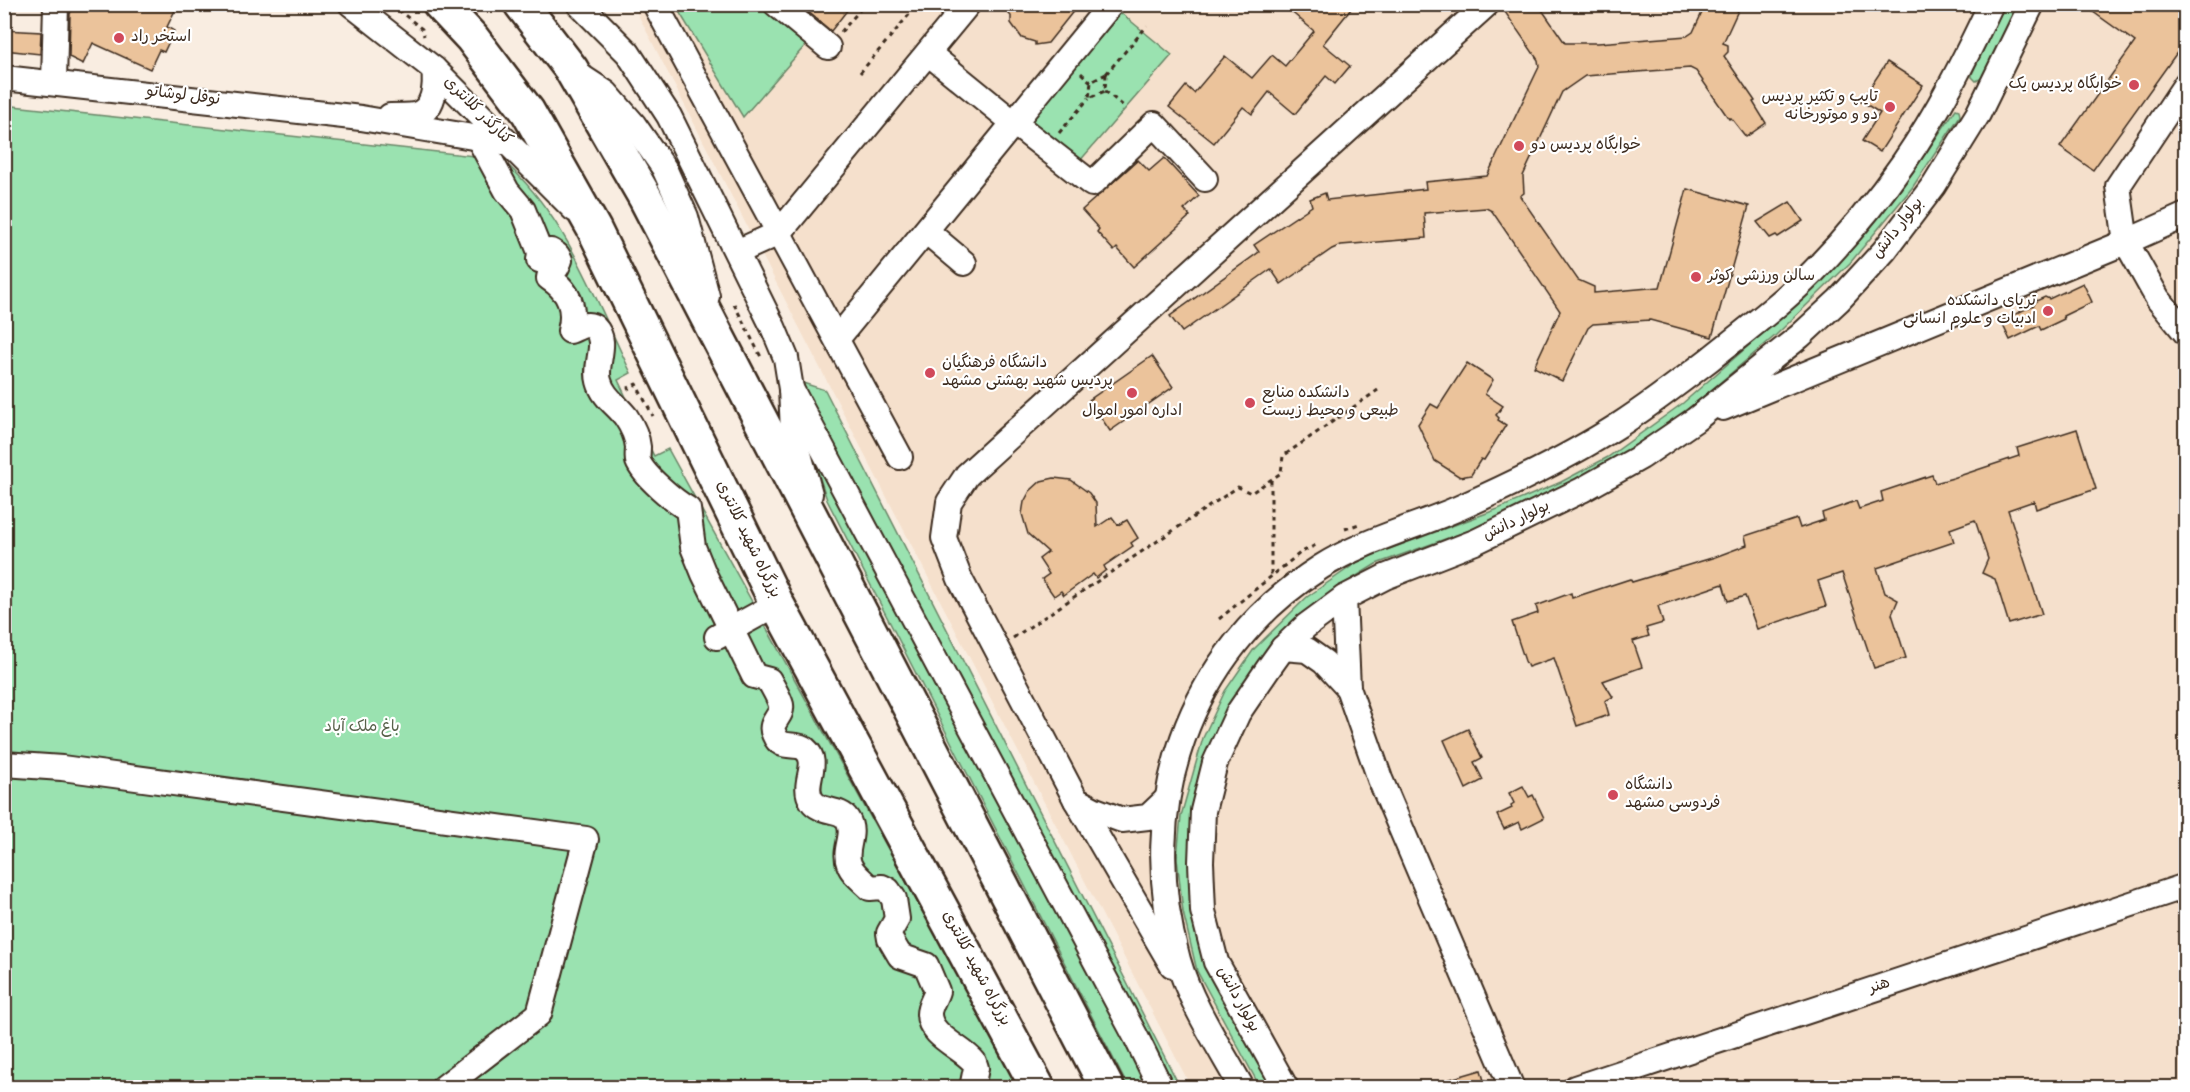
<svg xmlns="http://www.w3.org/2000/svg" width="2190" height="1092" font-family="'Gochi Hand','Playpen Sans Arabic',sans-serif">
<rect width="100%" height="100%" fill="#f9ede1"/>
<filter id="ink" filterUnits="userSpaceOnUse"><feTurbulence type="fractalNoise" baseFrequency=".0167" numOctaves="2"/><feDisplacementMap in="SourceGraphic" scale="12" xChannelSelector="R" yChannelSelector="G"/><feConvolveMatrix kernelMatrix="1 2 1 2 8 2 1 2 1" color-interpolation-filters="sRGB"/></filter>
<g filter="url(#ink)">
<polygon fill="#f5e0cc" points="633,5 2185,5 2185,1087 1191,1087"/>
<g fill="#9ae2b0" stroke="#6a8667" stroke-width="1.5">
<polygon points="675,5 766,5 810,40 743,117"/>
<polygon points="2005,5 2017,5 1982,78 1976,81 1972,77 1972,74"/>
<polygon points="1121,13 1172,55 1078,163 1028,123"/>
<path d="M4 105 474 156 480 146C490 153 501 159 510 167 568 221 597 303 631 373L618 380 654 456 668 449 1019 1087H5Z"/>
<polygon points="1956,109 1959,110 1960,116 1912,188 1850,263 1776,335 1677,419 1637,448 1506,517 1376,564 1345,583 1300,617 1266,651 1223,715 1213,740 1194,813 1189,848 1191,877 1272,1087 1260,1087 1197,971 1183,912 1177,858 1181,816 1203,738 1225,691 1254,649 1307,597 1362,559 1498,509 1561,482 1608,457 1683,403 1802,299 1838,263 1868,231 1901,189"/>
<polygon points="803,383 825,390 1180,1087 1128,1087 827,500 808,441"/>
</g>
<g fill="#ebc39b" stroke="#3b2a1e" stroke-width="1.5">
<polygon points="74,4 178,4 167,27 174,31 164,52 159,50 150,69 93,43 83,64 69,57 70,14"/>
<polygon points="799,4 852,4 831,31"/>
<polygon points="1015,4 1079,4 1048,43 1035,45 1035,42 1022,38 1011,23 1011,16 1008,13"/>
<polygon points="1282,4 1355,4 1323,44 1350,66 1335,84 1326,76 1295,114 1269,92 1252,114 1243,107 1214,143 1169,107 1186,86 1194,93 1225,56 1252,78 1272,55 1285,66 1314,31"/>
<polygon points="1516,4 1538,4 1565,43 1598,43 1687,36 1693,32 1706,4 1741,4 1723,43 1728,45 1728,52 1724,56 1755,101 1753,102 1766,123 1746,137 1731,118 1729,119 1696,71 1690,68 1585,76 1562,92 1523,176 1524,193 1520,196 1578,280 1594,287 1594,293 1660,287 1687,189 1749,206 1712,337 1650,320 1593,324 1588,328 1562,381 1534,367 1560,311 1492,211 1486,208 1424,213 1426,238 1341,245 1332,249 1281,284 1271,269 1182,332 1170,316 1259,252 1254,245 1312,206 1310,199 1325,193 1327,200 1426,189 1425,182 1487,176 1539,67 1538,60 1505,12"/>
<polygon points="2082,4 2186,4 2186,40 2093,170 2060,147 2135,42"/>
<polygon points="4,30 41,32 40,54 4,50"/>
<polygon points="1887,62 1923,85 1880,152 1862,141 1880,113 1861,101"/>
<polygon points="1164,158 1199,196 1184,210 1190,216 1134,267 1117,248 1114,251 1097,232 1099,229 1082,210 1138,160 1149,171"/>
<polygon points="1790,202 1803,221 1778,237 1776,235 1770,238 1757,222"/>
<polygon points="2083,283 2092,302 2063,316 2064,319 2041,330 2039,326 2010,340 2001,321 2034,305 2036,301 2045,297 2049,299"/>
<polygon points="1152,356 1173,387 1110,431 1089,400"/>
<polygon points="1467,363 1493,380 1485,394 1503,406 1496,415 1499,418 1498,420 1506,425 1484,460 1481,459 1471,475 1460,477 1435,461 1418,424 1431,404 1438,408"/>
<polygon points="2077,429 2096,489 2036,509 2034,501 2008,510 2042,614 2009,624 1995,579 1982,573 1988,559 1975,520 1950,529 1954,542 1877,568 1885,593 1898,600 1892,614 1906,658 1874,668 1842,573 1818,581 1826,606 1757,629 1745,596 1728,601 1723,584 1658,606 1663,623 1646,628 1649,636 1633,641 1642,667 1603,681 1613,697 1605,701 1609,715 1577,726 1554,658 1528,667 1525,661 1512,622 1538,613 1536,606 1571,593 1572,598 1630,579 1632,582 1715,557 1747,545 1745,536 1797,519 1800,528 1824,520 1822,513 1856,501 1859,509 1883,501 1881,492 1932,475 1935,483 1953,478 2019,456 2017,448"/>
<polygon points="1054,478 1071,480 1089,493 1096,503 1097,527 1112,517 1118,525 1127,520 1138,538 1131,543 1133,546 1104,566 1106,570 1096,578 1093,574 1064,595 1061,591 1054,596 1042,579 1049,574 1039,559 1048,552 1028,534 1022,514 1024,502 1030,491 1041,481"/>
<polygon points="1468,729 1482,758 1474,762 1483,780 1466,789 1444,740"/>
<polygon points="1523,786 1529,797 1533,795 1544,818 1522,829 1519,822 1504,829 1497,815 1512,808 1511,805 1514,803 1509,793"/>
<polygon points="1481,1070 1486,1088 1434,1088 1433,1084"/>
</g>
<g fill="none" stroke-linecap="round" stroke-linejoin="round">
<defs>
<g id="minor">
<polyline points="351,4 434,69 574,209"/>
<polyline points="579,4 628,53 669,116 773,327 786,358 791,389 793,432 810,494"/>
<polyline points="655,4 900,457"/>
<polyline points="776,4 828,47"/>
<polyline points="928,53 1014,123 1092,184 1154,124 1205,179"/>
<polyline points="577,74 606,93 634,125 664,168 686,217 707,296"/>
<polyline points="4,78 361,118 508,143"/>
<polyline points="54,82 56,4"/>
<polyline points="2186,84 2118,186 2126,242 2158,299 2186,333"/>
<path d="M390 116C398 116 407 116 415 115 435 110 436 85 434 69"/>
<polyline points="479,139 507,191 523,210 540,252 539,260"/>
<polyline points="926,231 964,263"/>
<path d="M540 252 551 251 557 255 560 260 557 267 551 269 549 278C569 291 576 308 570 331 578 328 588 321 595 328 609 342 594 364 599 381 603 397 617 405 626 417 632 426 637 437 638 447 638 451 637 458 638 461 643 475 675 502 688 509L693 547 704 574 754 676 769 680C773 688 779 697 781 705 783 717 768 722 774 734 781 752 795 741 805 749 822 763 800 784 812 801 820 813 840 808 847 819 857 834 843 849 849 864 852 873 863 881 870 888L882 887 888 890 894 899 897 919 889 933 890 939 900 956 926 965 937 991C935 998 929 1006 929 1014 929 1036 962 1047 974 1062L976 1068 972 1088"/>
<polyline points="737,252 779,233 968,4"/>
<polyline points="837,339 1111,4"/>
<polyline points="791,389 1136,1037 1161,1088"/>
<polyline points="1723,408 2126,242 2186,215"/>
<polyline points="1344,598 1348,688 1380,779 1512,1088"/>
<polyline points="717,637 777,604"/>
<polyline points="1283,648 1307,650 1324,662 1348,688"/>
<polyline points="4,764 62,768 586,839 539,1014 443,1088"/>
<polyline points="1076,800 1095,810 1122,820 1148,817 1166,800"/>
<polyline points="1172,965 1076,800 960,579 944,538 949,502 967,475 1487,4"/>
<path d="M1242 1088C1220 1048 1190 1003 1178 960 1135 808 1186 653 1321 567 1364 540 1413 528 1459 508 1513 484 1569 457 1619 425 1650 405 1680 382 1710 359 1745 331 1781 304 1813 272 1846 238 1877 201 1904 162 1938 113 1965 59 1991 4"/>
<polyline points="1286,1088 1216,962 1203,911 1201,862 1203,811 1215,763 1238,713 1268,669 1283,648 1306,626 1344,598 1385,577 1475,542 1582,490 1641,457 1695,420 1800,336 1839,300 1884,251 1934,185 1978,114 2032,4"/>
<polyline points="1575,1088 2186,886"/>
</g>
<g id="highway">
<polyline points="440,4 472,38 528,112 594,229 777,604 1038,1088"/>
<polyline points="521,4 571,69 645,197 1107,1088"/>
</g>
</defs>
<use href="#minor" stroke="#3b2a1e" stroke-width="28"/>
<use href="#highway" stroke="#3b2a1e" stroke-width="38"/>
<g stroke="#3b2a1e" stroke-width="3" stroke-dasharray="4.5 4.5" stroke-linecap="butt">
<polyline points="391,4 422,29 424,36"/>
<polyline points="841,32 865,4"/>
<polyline points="860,73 918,4"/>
<polyline points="1081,73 1091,82"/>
<polygon points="1106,74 1105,91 1089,98 1091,82"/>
<polyline points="1106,74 1147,26"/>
<polyline points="1105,91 1126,108"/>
<polyline points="1059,133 1089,98"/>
<polyline points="734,304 762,359"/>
<polyline points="629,390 628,388 636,384 653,416"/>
<polyline points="1271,480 1271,576"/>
<polyline points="1345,529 1359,524"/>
<polyline points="1219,619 1300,553 1316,545"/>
<polyline points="1013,638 1238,487 1251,493 1281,473 1283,456 1378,390"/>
</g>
<use href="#minor" stroke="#fff" stroke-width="24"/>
<use href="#highway" stroke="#fff" stroke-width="33"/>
</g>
</g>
<g fill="#d1495b" stroke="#fff" stroke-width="2">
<circle cx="119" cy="38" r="6"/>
<circle cx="2134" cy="85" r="6"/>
<circle cx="1890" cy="107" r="6"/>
<circle cx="1519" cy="146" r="6"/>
<circle cx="1696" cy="277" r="6"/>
<circle cx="2048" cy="311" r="6"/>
<circle cx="930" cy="373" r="6"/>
<circle cx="1132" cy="393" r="6"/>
<circle cx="1250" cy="403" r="6"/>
<circle cx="1613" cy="795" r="6"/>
</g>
<g text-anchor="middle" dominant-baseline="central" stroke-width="4.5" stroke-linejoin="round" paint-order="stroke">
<g font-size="16" fill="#3b2a1e" stroke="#fff" text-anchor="start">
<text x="131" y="38">استخر راد</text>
<text x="2122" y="85" text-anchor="end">خوابگاه پردیس یک</text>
<text x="1878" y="98" text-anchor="end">تایپ و تکثیر پردیس<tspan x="1878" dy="18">دو و موتورخانه</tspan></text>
<text x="1531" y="146">خوابگاه پردیس دو</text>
<text x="1708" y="277">سالن ورزشی کوثر</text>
<text x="2036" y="302" text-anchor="end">تریای دانشکده<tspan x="2036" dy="18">ادبیات و علوم انسانی</tspan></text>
<text x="942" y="364">دانشگاه فرهنگیان<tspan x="942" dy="18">پردیس شهید بهشتی مشهد</tspan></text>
<text x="1262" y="394">دانشکده منابع<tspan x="1262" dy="18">طبیعی و محیط زیست</tspan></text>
<text x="1132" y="412" text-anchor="middle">اداره امور اموال</text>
<text x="1625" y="786">دانشگاه<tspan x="1625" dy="18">فردوسی مشهد</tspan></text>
</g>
<g font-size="16" fill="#3b2a1e" stroke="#fff">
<text transform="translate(183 97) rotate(7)">نوفل لوشاتو</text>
<text transform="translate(477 112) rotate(45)">کنارگذر کلانتری</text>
<text transform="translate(1899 229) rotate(-52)">بولوار دانش</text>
<text transform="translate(1517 522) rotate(-26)">بولوار دانش</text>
<text transform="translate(747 540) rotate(64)">بزرگراه شهید کلانتری</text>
<text transform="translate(975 969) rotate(62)">بزرگراه شهید کلانتری</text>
<text transform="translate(1880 987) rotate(-18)">هنر</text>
<text transform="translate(1237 1000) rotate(61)">بولوار دانش</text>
</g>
<g font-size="16" fill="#58614a" stroke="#fff">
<text x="362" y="728">باغ ملک آباد</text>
</g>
</g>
<rect width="2190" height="1092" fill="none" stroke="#fff" stroke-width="24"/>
<rect x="12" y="12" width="2166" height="1068" fill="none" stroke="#3b2a1e" stroke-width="2" filter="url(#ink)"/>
</svg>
